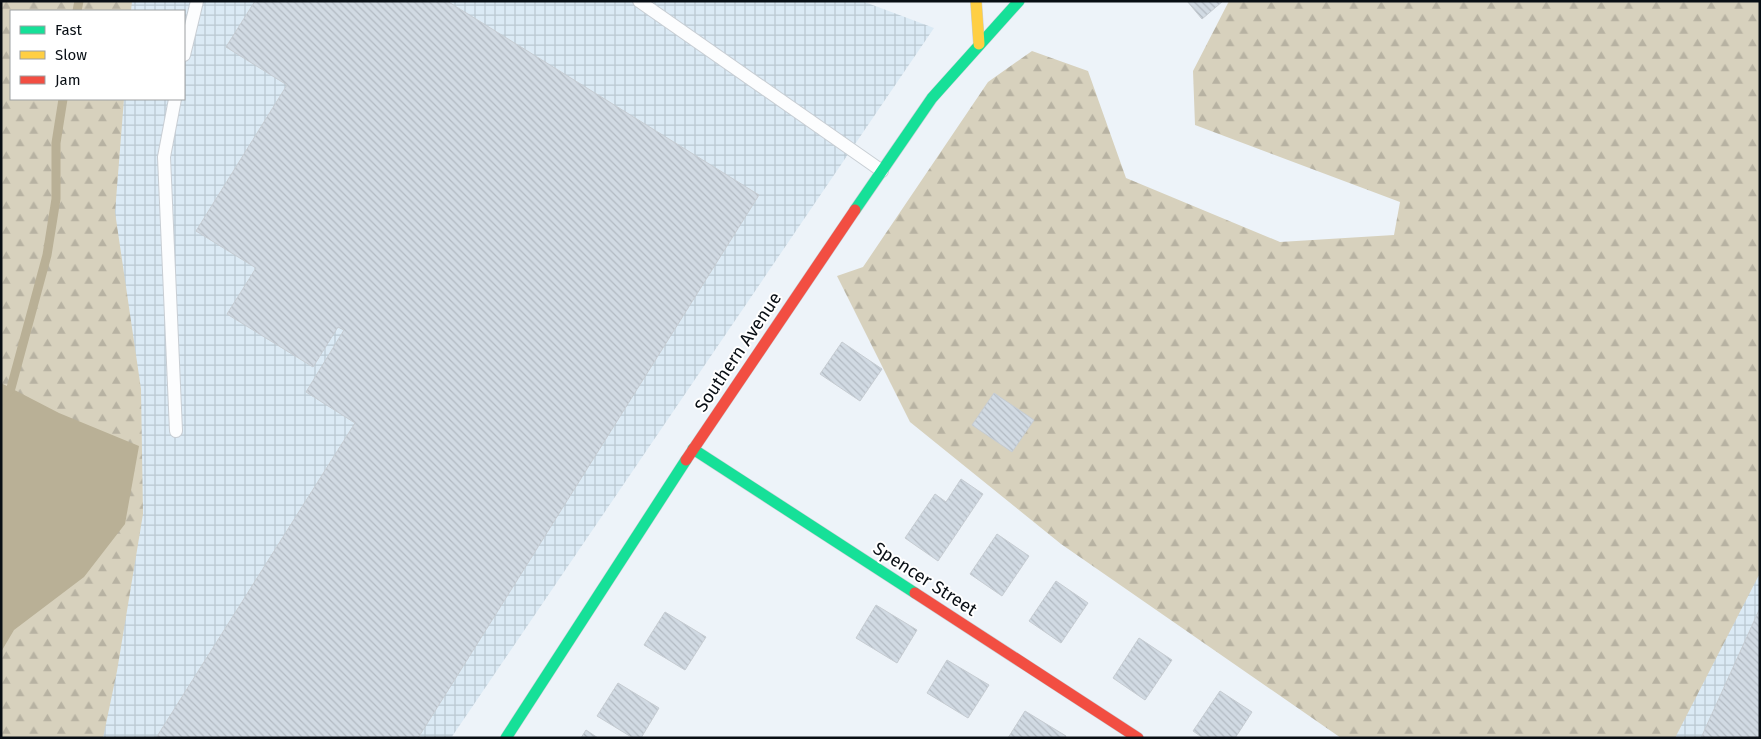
<svg xmlns="http://www.w3.org/2000/svg" width="1761" height="739" font-family="'Fira Sans',sans-serif">
<defs>
<pattern id="industrial-grid" width="8" height="8" patternUnits="userSpaceOnUse" patternTransform="scale(1.25)"><rect width="8" height="8" fill="#dbeaf5"/><path d="M0 4h8M4 0v8" fill="none" stroke="#bac8d1"/></pattern>
<pattern id="forest-firs" width="22" height="20" patternUnits="userSpaceOnUse" patternTransform="scale(1.25)"><rect width="22" height="20" fill="#d7d1bd"/><path d="M5 1l3.5 6h-7zM16 11l3.5 6h-7z" fill="#b7b2a2"/></pattern>
<pattern id="building-back-hatch" width="6" height="6" patternUnits="userSpaceOnUse" patternTransform="scale(1.25)"><rect width="6" height="6" fill="#d1dae3"/><path d="M-1 5l2 2M0 0l6 6M5-1l2 2" fill="none" stroke="#b2bac2"/></pattern>
</defs>
<rect width="100%" height="100%" fill="#edf3f9"/>
<g fill="url(#industrial-grid)" fill-rule="evenodd">
<path d="M1 1H862L934 28 451 738H1ZM11 11H184V99H11Z"/>
<polygon points="1760,498 1760,738 1641,738"/>
</g>
<g fill="url(#forest-firs)">
<polygon points="1,1 132,1 131,11 11,11 11,99 124,99 115,212 141,389 143,514 117,671 103,738 1,738"/>
<polygon points="1229,1 1760,1 1760,573 1675,738 1341,738 1061,544 910,422 837,276 863,267 988,82 1032,51 1088,71 1126,178 1280,242 1394,235 1400,202 1195,125 1193,71"/>
</g>
<polygon fill="#b9b096" points="1,383 59,413 139,446 125,524 84,577 14,630 1,652"/>
<g fill="none" stroke-linecap="round" stroke-linejoin="round">
<g stroke="#b9b096" stroke-width="9">
<polyline points="77,11 79,1"/>
<polyline points="1,401 11,388 47,255 56,199 56,143 63,99"/>
</g>
</g>
<g fill="url(#building-back-hatch)" stroke="#c6ccd2">
<polygon points="255,1 447,1 759,195 418,738 156,738 355,423 306,392 344,330 338,327 313,367 227,314 256,268 196,231 287,85 226,47"/>
<polygon points="1187,1 1223,1 1202,19"/>
<polygon points="842,342 882,369 860,401 820,374"/>
<polygon points="994,393 1034,420 1012,452 972,425"/>
<polygon points="961,479 983,494 938,561 905,538 935,494 946,502"/>
<polygon points="997,534 1029,556 1002,596 970,574"/>
<polygon points="1056,581 1088,603 1061,643 1029,621"/>
<polygon points="876,605 917,630 897,663 856,638"/>
<polygon points="1760,608 1760,738 1701,738"/>
<polygon points="665,612 706,637 685,670 644,645"/>
<polygon points="1139,638 1172,660 1145,700 1113,678"/>
<polygon points="947,660 989,685 968,718 927,693"/>
<polygon points="618,683 659,708 641,738 633,738 597,716"/>
<polygon points="1220,691 1252,712 1235,738 1203,738 1193,731"/>
<polygon points="1025,711 1066,736 1065,738 1008,738"/>
<polygon points="586,730 598,738 581,738"/>
</g>
<g fill="none" stroke-linecap="round" stroke-linejoin="round">
<defs>
<g id="lane">
<polyline points="639,1 882,171"/>
<polyline points="184,55 197,1"/>
<polyline points="175,99 164,157 176,431"/>
</g>
<g id="fast">
<polyline points="855,210 932,98 1019,1"/>
<polyline points="693,449 915,593"/>
<polyline points="506,738 686,460"/>
</g>
<polyline id="slow" points="976,1 979,44"/>
<g id="jam">
<polyline points="686,460 855,210"/>
<polyline points="915,593 1138,738"/>
</g>
</defs>
<use href="#lane" stroke="#c8ced4" stroke-width="14"/>
<use href="#fast" stroke="#c8ced4" stroke-width="12"/>
<use href="#slow" stroke="#c8ced4" stroke-width="12"/>
<use href="#jam" stroke="#c8ced4" stroke-width="12"/>
<use href="#lane" stroke="#fcfdfe" stroke-width="12"/>
<use href="#fast" stroke="#16e098" stroke-width="11"/>
<use href="#slow" stroke="#ffcf43" stroke-width="11"/>
<use href="#jam" stroke="#f24e42" stroke-width="11"/>
</g>
<g text-anchor="middle" dominant-baseline="central" stroke-width="4" stroke-linejoin="round" paint-order="stroke">
<g font-size="18" fill="#080e14" stroke="#fff">
<text transform="translate(738 352) rotate(-56)">Southern Avenue</text>
<text transform="translate(925 579) rotate(33)">Spencer Street</text>
</g>
</g>
<rect width="1761" height="739" fill="none" stroke="#080e14" stroke-width="5"/>
<rect x="10" y="10" width="175" height="90" fill="#ffffff" stroke="#9c9fa1"/>
<rect x="20" y="26" width="25" height="8" fill="#16e098" stroke="#9c9fa1"/>
<text x="55" y="35" font-size="15" fill="#080e14">Fast</text>
<rect x="20" y="51" width="25" height="8" fill="#ffcf43" stroke="#9c9fa1"/>
<text x="55" y="60" font-size="15" fill="#080e14">Slow</text>
<rect x="20" y="76" width="25" height="8" fill="#f24e42" stroke="#9c9fa1"/>
<text x="55" y="85" font-size="15" fill="#080e14">Jam</text>
</svg>
